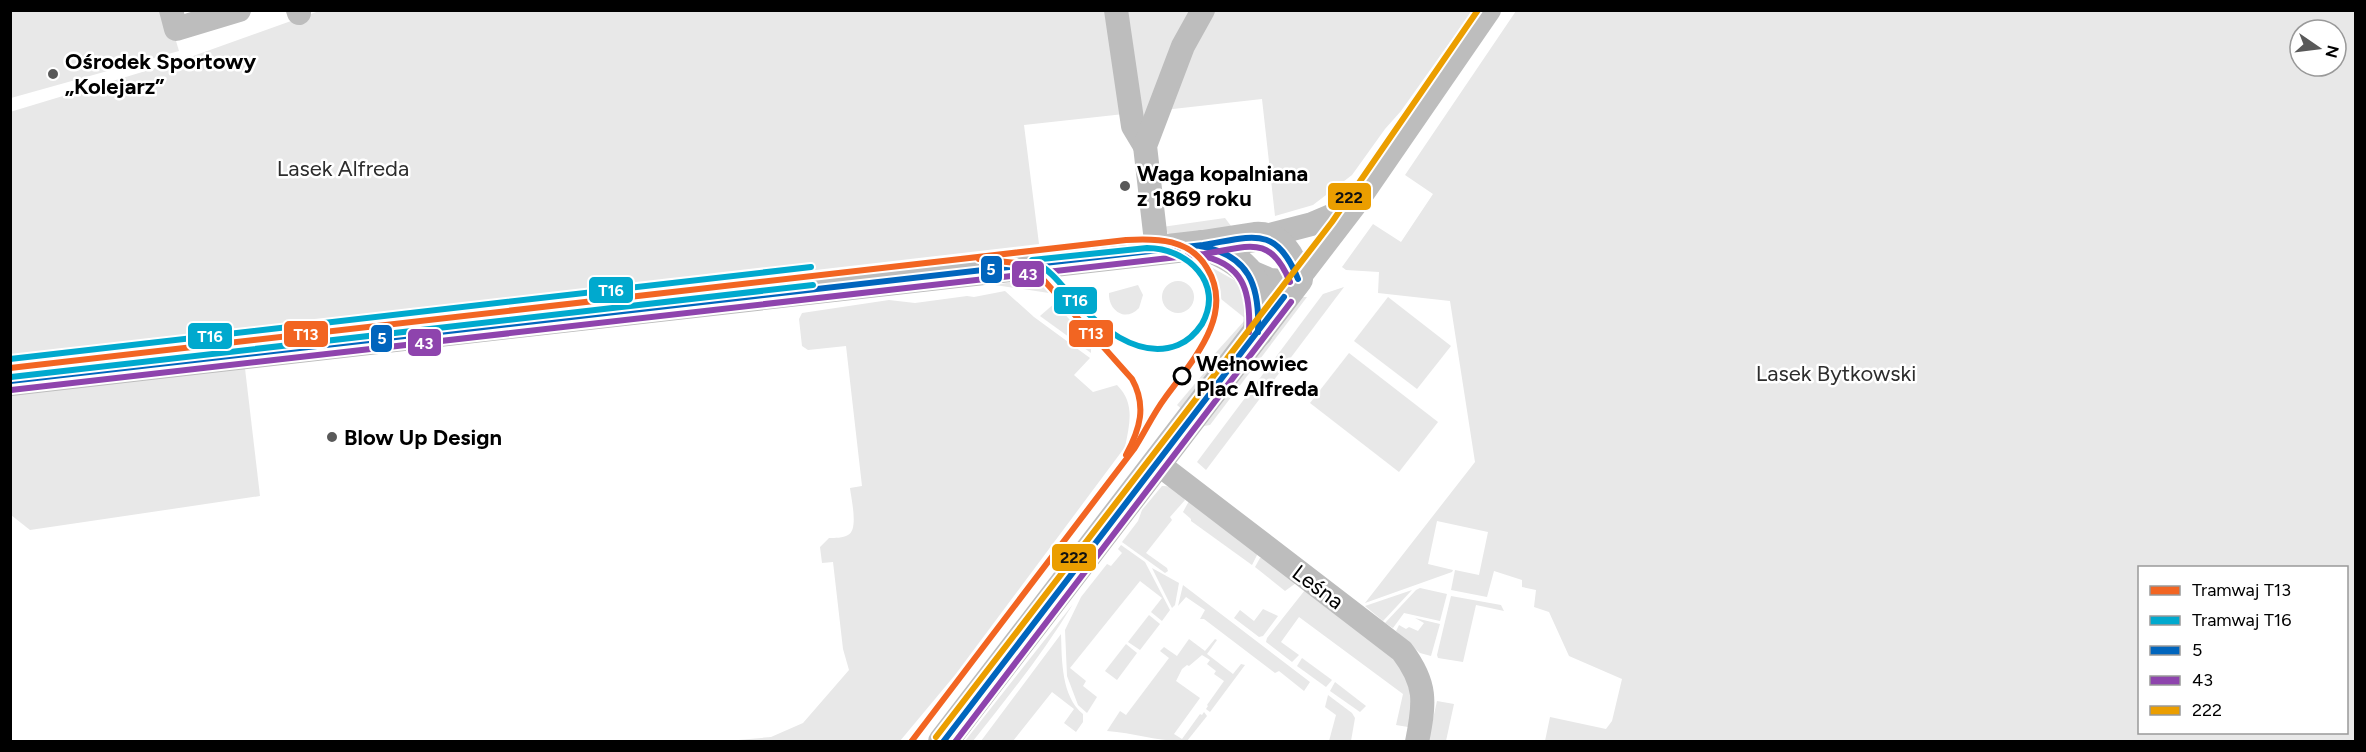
<svg xmlns="http://www.w3.org/2000/svg" width="2366" height="752" font-family="Figtree,sans-serif">
<rect width="100%" height="100%" fill="#fff"/>
<g fill="#e8e8e8" fill-rule="evenodd">
<polygon points="1111,10 1124,114 1024,125 1039,244 11,364 10,112 182,60 319,11"/>
<polygon points="10,11 167,11 179,51 11,98"/>
<polygon points="1121,11 1203,11 1144,133"/>
<polygon points="1211,11 1472,11 1401,111 1385,129 1352,175 1313,205 1275,216 1262,99 1164,110"/>
<path d="M1516 11H2355V741H1545L1550 717 1606 729 1612 721 1622 679 1569 656 1549 612 1534 607 1536 590 1522 587V580L1494 571 1487 597 1451 590 1455 570 1479 575 1488 532 1437 521 1428 564 1453 570 1452 572 1365 603 1475 462 1450 301 1378 293 1379 272 1346 270 1342 267 1373 224 1401 242 1433 194 1405 175ZM2300 30H2336V66H2300ZM2140 568H2346V732H2140Z"/>
<polygon points="1225,218 1231,226 1174,239 1162,227"/>
<path d="M1211 267 1234 280 1241 277C1262 313 1243 335 1221 363 1208 379 1196 394 1183 410L1177 405 1204 373 1201 369 1246 319 1221 299 1218 281Z"/>
<polygon points="1023,274 1038,279 1051,291 1049,293 995,285 1013,282"/>
<circle cx="1178" cy="297" r="16"/>
<path d="M1138 285 1143 295 1139 308C1125 323 1108 310 1109 293Z"/>
<polygon points="1344,287 1206,470 1197,462 1323,294"/>
<path d="M1005 291 1034 317 1090 358 1074 375 1093 392 1117 385C1135 403 1130 423 1125 447L955 675 900 741H727L771 737 803 723 849 670 843 649 833 562 822 563 820 547 829 538C835 538 843 538 848 535 859 530 851 498 850 488L862 486 846 346 808 350 802 346 799 319 802 313 889 300 915 303 967 296 974 297Z"/>
<polygon points="1302,297 1307,297 1210,425 1199,427"/>
<polygon points="1388,297 1451,346 1417,389 1354,341"/>
<polygon points="1055,303 1091,344 1091,353 1040,316"/>
<polygon points="1349,353 1438,422 1399,472 1310,403"/>
<polygon points="244,360 260,496 30,530 11,515 10,389"/>
<path d="M1162 486C1171 485 1181 493 1185 500L1170 517 1172 520 1146 553 1167 568 1168 571 1165 573 1122 542 1138 521 1142 510Z"/>
<polygon points="1189,501 1258,553 1252,565 1191,521 1191,519 1183,512"/>
<polygon points="1121,545 1145,562 1170,610 1162,621 1151,612 1162,598 1140,581 1070,668 1086,681 1083,686 1097,697 1087,713 1078,705 1067,676 1065,630 1081,597 1107,564 1111,566 1122,553 1118,549"/>
<polygon points="1260,558 1264,558 1296,583 1285,591 1255,567"/>
<polygon points="1152,568 1179,583 1175,605 1172,608"/>
<polygon points="1183,585 1310,682 1304,691 1279,671 1275,673 1204,619 1200,619 1205,610 1186,597 1178,606"/>
<polygon points="1420,588 1447,594 1440,621 1404,613 1393,628 1385,623 1416,590"/>
<path d="M1305 590 1391 656C1414 680 1414 697 1408 727L1396 725 1403 694 1299 617 1281 642 1299 655 1292 662 1266 642 1267 638Z"/>
<polygon points="1412,590 1383,621 1365,606"/>
<polygon points="1451,596 1501,605 1504,611 1476,605 1463,662 1438,658 1437,655"/>
<path d="M1073 604C1044 652 1008 697 973 741H965Z"/>
<polygon points="1263,609 1278,616 1263,636 1259,637 1234,618 1240,610 1254,621"/>
<polygon points="1149,615 1160,624 1140,650 1128,642"/>
<polygon points="1415,618 1440,624 1431,656 1420,653 1396,631 1399,625 1406,629 1409,627 1418,631 1424,623"/>
<path d="M1061 634C1062 660 1061 696 1083 714V722L1076 732 1064 723 1074 709 1052 692 1013 741H981Z"/>
<path d="M1189 639 1205 651 1215 639 1217 640 1207 654 1233 674 1241 664 1245 665 1210 712 1206 709 1208 706 1207 705 1224 681 1214 674 1216 671 1207 664 1210 660 1202 655 1189 666 1187 665 1182 669 1176 681 1200 698 1174 734 1182 739 1200 714 1202 715 1204 712 1207 716 1187 741C1160 742 1134 733 1107 731L1120 711 1126 715 1169 658 1160 651 1164 647 1177 656Z"/>
<polygon points="1126,644 1137,653 1117,680 1105,671"/>
<polygon points="1302,658 1332,680 1326,687 1297,666"/>
<polygon points="1335,682 1366,706 1360,712 1330,691"/>
<polygon points="1328,695 1352,713 1355,718 1351,741 1329,741 1336,715 1325,707"/>
<polygon points="1437,701 1454,704 1446,741 1428,742"/>
</g>
<g fill="none" stroke-linecap="round" stroke-linejoin="round">
<g stroke="#bdbdbd" stroke-width="24">
<polyline points="171,10 176,29 239,10"/>
<polyline points="298,10 299,13"/>
<polyline points="1116,10 1133,126 1145,146"/>
<polyline points="1262,237 1312,224 1352,207"/>
<polyline points="1157,250 1145,146 1183,46 1203,10"/>
<polyline points="1249,271 1270,280 1296,282"/>
<polyline points="1298,279 1354,206 1489,10"/>
<path d="M1157 463 1402 651C1427 684 1425 702 1417 742"/>
</g>
<g stroke="#bdbdbd" stroke-width="30">
<path d="M1203 245C1251 263 1263 280 1258 332"/>
<path d="M10 381 1203 245 1255 237C1280 235 1292 258 1298 279L943 742"/>
</g>
<defs>
<g id="bus-1">
<path d="M1200 246C1249 255 1260 285 1258 332"/>
<path d="M10 381 1203 245C1252 237 1276 224 1298 279"/>
<polyline points="943,742 1284,297"/>
</g>
<g id="bus-2">
<path d="M1198 255C1243 263 1251 290 1249 332"/>
<path d="M11 390 1204 254C1248 247 1270 233 1290 282"/>
<polyline points="955,742 1291,302"/>
</g>
<polyline id="bus-3" points="936,737 1332,222 1478,10"/>
</defs>
<use href="#bus-1" stroke="#fff" stroke-width="10"/>
<use href="#bus-2" stroke="#fff" stroke-width="10"/>
<use href="#bus-3" stroke="#fff" stroke-width="10"/>
<use href="#bus-1" stroke="#0065bd" stroke-width="6"/>
<use href="#bus-2" stroke="#8e44ad" stroke-width="6"/>
<use href="#bus-3" stroke="#eb9e00" stroke-width="6"/>
<defs>
<g id="tram-1">
<path d="M979 259 1016 263 1041 277 1132 379C1147 406 1140 429 1126 455"/>
<path d="M10 368 1126 240C1157 238 1190 239 1207 268 1236 315 1191 362 1165 398 1153 414 1145 432 1134 449L911 742"/>
</g>
<g id="tram-2">
<path d="M1147 248C1187 248 1225 283 1202 324 1196 333 1188 341 1178 345 1138 361 1097 325 1072 297 1060 283 1049 269 1032 260Z"/>
<polyline points="10,359 811,267"/>
<polyline points="11,377 813,285"/>
</g>
</defs>
<use href="#tram-1" stroke="#fff" stroke-width="10"/>
<use href="#tram-2" stroke="#fff" stroke-width="10"/>
<use href="#tram-1" stroke="#f26522" stroke-width="6"/>
<use href="#tram-2" stroke="#00a9ce" stroke-width="6"/>
</g>
<g fill="#595959" stroke="#fff" stroke-width="2">
<circle cx="53" cy="74" r="6"/>
<circle cx="1125" cy="186" r="6"/>
<circle cx="332" cy="437" r="6"/>
</g>
<circle fill="#fff" stroke="#000" stroke-width="3" cx="1182" cy="376" r="8"/>
<g text-anchor="middle" dominant-baseline="central" stroke-width="5" stroke-linejoin="round" paint-order="stroke">
<g font-size="22" font-weight="bold" fill="#000" stroke="#fff" text-anchor="start">
<text x="65" y="61">Ośrodek Sportowy<tspan x="65" dy="25">„Kolejarz”</tspan></text>
<text x="1137" y="173">Waga kopalniana<tspan x="1137" dy="25">z 1869 roku</tspan></text>
<text x="344" y="437">Blow Up Design</text>
</g>
<g font-size="22" fill="#2d2d2d" stroke="#fff">
<text x="343" y="168">Lasek Alfreda</text>
<text x="1836" y="373">Lasek Bytkowski</text>
</g>
<g font-size="22" font-weight="bold" fill="#000" stroke="#fff" text-anchor="start">
<text x="1196" y="363">Wełnowiec<tspan x="1196" dy="25">Plac Alfreda</tspan></text>
</g>
<g font-size="22" fill="#000" stroke="#fff">
<text transform="translate(1318 587) rotate(37)">Leśna</text>
</g>
</g>
<g stroke="#fff" stroke-width="2">
<rect x="1327" y="182" width="45" height="29" rx="6" fill="#eb9e00"/>
<rect x="980" y="255" width="23" height="29" rx="6" fill="#0065bd"/>
<rect x="1011" y="260" width="34" height="28" rx="6" fill="#8e44ad"/>
<rect x="588" y="276" width="46" height="28" rx="6" fill="#00a9ce"/>
<rect x="1053" y="286" width="45" height="29" rx="6" fill="#00a9ce"/>
<rect x="1068" y="319" width="46" height="29" rx="6" fill="#f26522"/>
<rect x="283" y="320" width="46" height="28" rx="6" fill="#f26522"/>
<rect x="187" y="322" width="46" height="28" rx="6" fill="#00a9ce"/>
<rect x="370" y="324" width="23" height="29" rx="6" fill="#0065bd"/>
<rect x="407" y="328" width="35" height="29" rx="6" fill="#8e44ad"/>
<rect x="1051" y="543" width="46" height="29" rx="6" fill="#eb9e00"/>
</g>
<g font-size="16" text-anchor="middle" font-weight="bold" fill="#fff">
<text x="991" y="275">5</text>
<text x="1028" y="280">43</text>
<text x="611" y="296">T16</text>
<text x="1075" y="306">T16</text>
<text x="1091" y="339">T13</text>
<text x="306" y="340">T13</text>
<text x="210" y="342">T16</text>
<text x="382" y="344">5</text>
<text x="424" y="349">43</text>
</g>
<g font-size="16" text-anchor="middle" font-weight="bold" fill="#111">
<text x="1349" y="203">222</text>
<text x="1074" y="563">222</text>
</g>
<rect width="2366" height="752" fill="none" stroke="#000000" stroke-width="24"/>
<rect x="2138" y="566" width="210" height="168" fill="#ffffff" stroke="#999999" stroke-width="1.5"/>
<rect x="2150" y="586" width="30" height="9" fill="#f26522" stroke="#999999" stroke-width="1.5"/>
<text x="2192" y="596" font-size="18" fill="#000000">Tramwaj T13</text>
<rect x="2150" y="616" width="30" height="9" fill="#00a9ce" stroke="#999999" stroke-width="1.5"/>
<text x="2192" y="626" font-size="18" fill="#000000">Tramwaj T16</text>
<rect x="2150" y="646" width="30" height="9" fill="#0065bd" stroke="#999999" stroke-width="1.5"/>
<text x="2192" y="656" font-size="18" fill="#000000">5</text>
<rect x="2150" y="676" width="30" height="9" fill="#8e44ad" stroke="#999999" stroke-width="1.5"/>
<text x="2192" y="686" font-size="18" fill="#000000">43</text>
<rect x="2150" y="706" width="30" height="9" fill="#eb9e00" stroke="#999999" stroke-width="1.5"/>
<text x="2192" y="716" font-size="18" fill="#000000">222</text>
<g transform="translate(2318 48) rotate(104)"><circle r="28" fill="#ffffff" stroke="#999999" stroke-width="1.5"/>
<path d="M0-4.5L10 22L0 15L-10 22Z" fill="#595959"/>
<text y="-9" font-size="16" font-weight="bold" text-anchor="middle" fill="#000000">N</text>
</g>
</svg>
